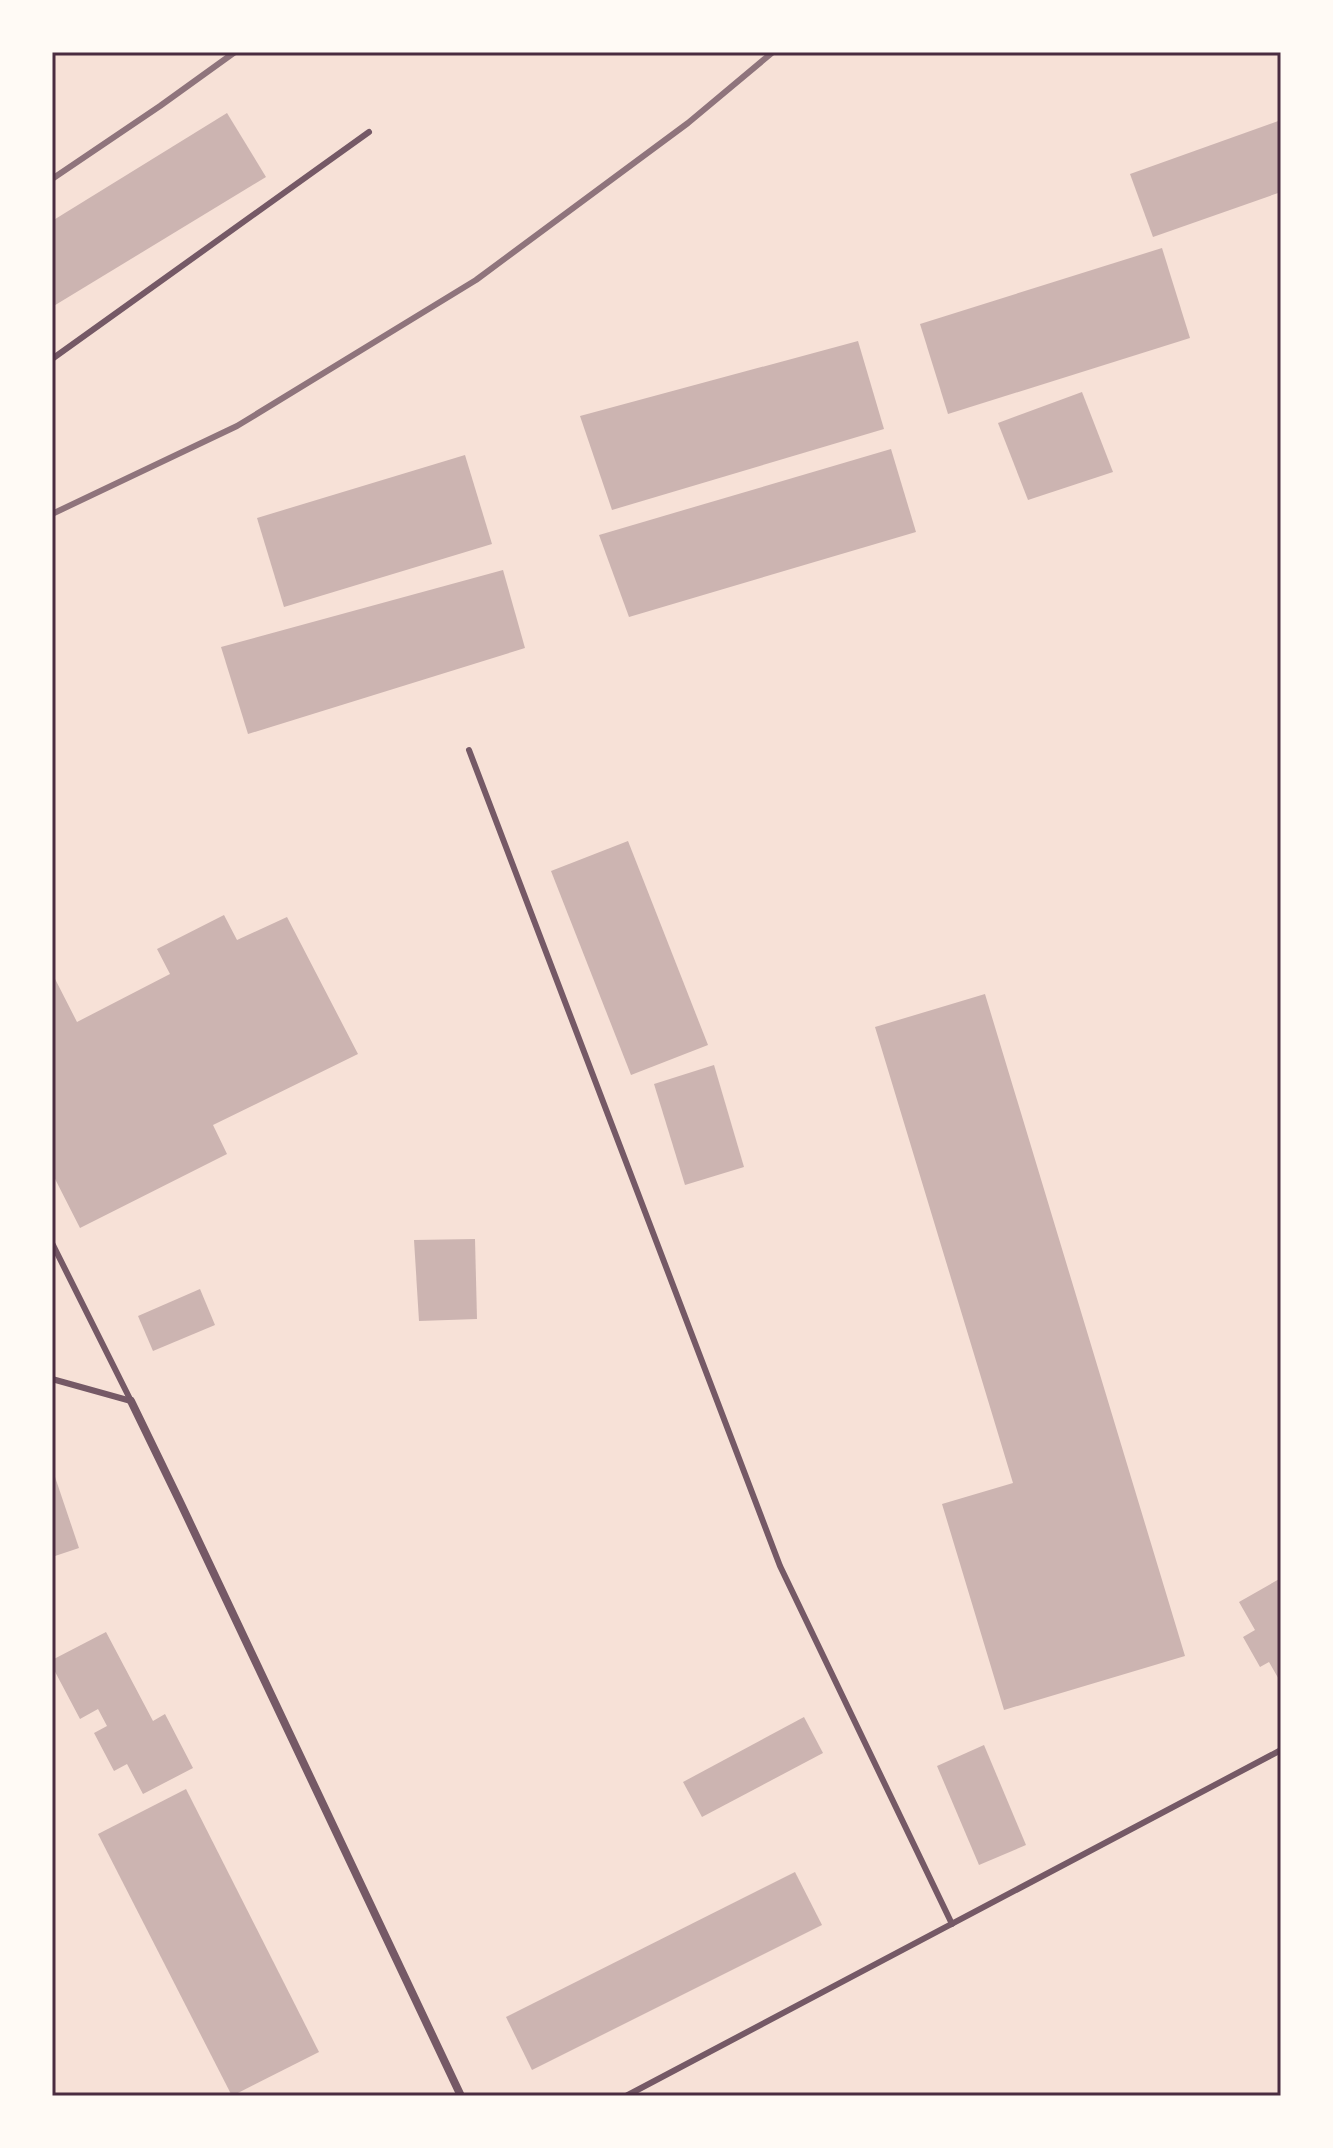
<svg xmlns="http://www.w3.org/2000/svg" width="1333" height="2148" font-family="Roboto,sans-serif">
<rect width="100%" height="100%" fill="#f7e1d7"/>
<g fill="#ccb4b1">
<polygon points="227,113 266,177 52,307 52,221"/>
<polygon points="1281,120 1281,192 1153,237 1130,174"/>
<polygon points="1162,248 1190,338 948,414 920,324"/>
<polygon points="858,341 884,429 612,510 580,416"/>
<polygon points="1082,392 1113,472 1028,500 998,423"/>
<polygon points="891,449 916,532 629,617 599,535"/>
<polygon points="465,455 492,544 284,607 257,518"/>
<polygon points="503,570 525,648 248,734 221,647"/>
<polygon points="628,841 708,1045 631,1075 551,871"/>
<polygon points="224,915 237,940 287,917 358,1054 213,1125 227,1154 80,1228 52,1173 52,973 77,1022 170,974 157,949"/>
<polygon points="985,994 1185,1656 1004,1710 942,1504 1013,1483 875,1027"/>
<polygon points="714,1065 744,1167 685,1185 654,1084"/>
<polygon points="475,1239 477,1319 419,1321 414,1240"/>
<polygon points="200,1289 215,1325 153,1351 138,1316"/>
<polygon points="52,1468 79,1548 52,1557"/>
<polygon points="1281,1578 1281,1683 1269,1662 1260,1667 1243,1637 1255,1630 1239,1602"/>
<polygon points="106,1632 153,1721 165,1714 193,1768 143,1794 127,1764 114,1771 94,1733 107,1726 98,1709 80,1719 52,1666 52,1660"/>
<polygon points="804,1717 823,1753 702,1817 683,1782"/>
<polygon points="984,1745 1026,1845 979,1865 937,1766"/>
<polygon points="186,1789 319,2052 232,2096 98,1834"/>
<polygon points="795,1872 822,1925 532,2070 506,2017"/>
</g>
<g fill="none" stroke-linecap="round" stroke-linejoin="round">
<g stroke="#755966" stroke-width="6">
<polyline points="52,359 369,132"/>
<polyline points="469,750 780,1566 952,1924"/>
<polyline points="52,1243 131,1401"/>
<polyline points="52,1379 131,1401"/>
<polyline points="626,2096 1281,1750"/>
</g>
<polyline stroke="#755966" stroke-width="8" points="131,1401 181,1504 461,2096"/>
<g stroke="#8f747c" stroke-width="6">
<polyline points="52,179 160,106 235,52"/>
<polyline points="52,514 237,426 476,280 688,123 773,52"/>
</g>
</g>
<rect width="1333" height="2148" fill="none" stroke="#fffaf5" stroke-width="108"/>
<rect x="54" y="54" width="1225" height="2040" fill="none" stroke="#4a2c40" stroke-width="3"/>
</svg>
